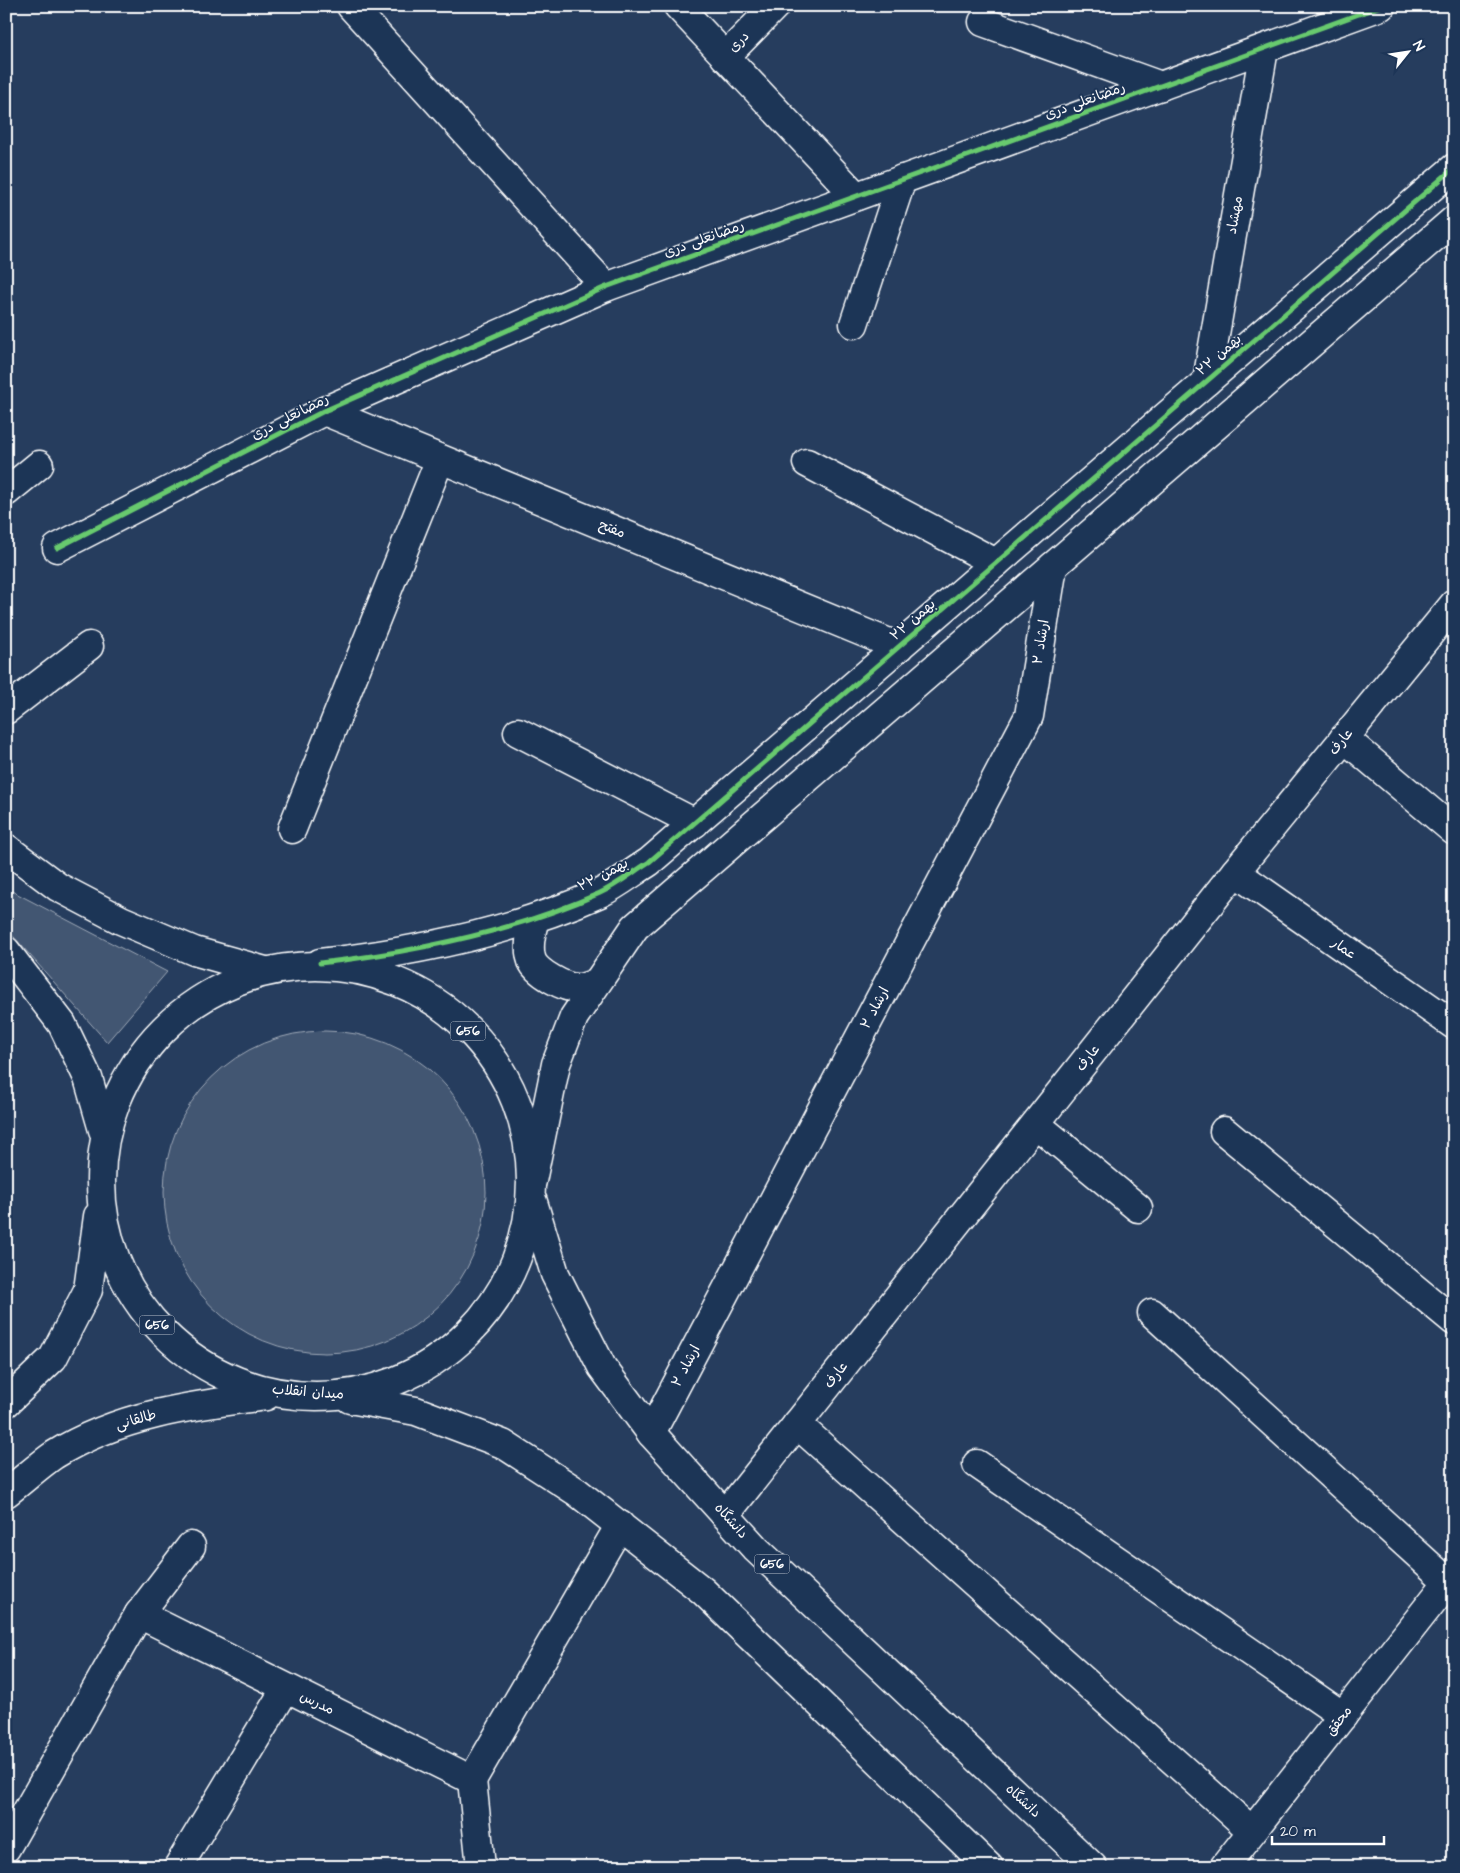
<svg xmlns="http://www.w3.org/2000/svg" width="1460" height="1873" font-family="'Architects Daughter','Playpen Sans Arabic',sans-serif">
<rect width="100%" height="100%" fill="#263d5e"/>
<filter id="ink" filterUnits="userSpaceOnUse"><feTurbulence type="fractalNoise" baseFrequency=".02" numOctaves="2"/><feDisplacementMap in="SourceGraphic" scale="10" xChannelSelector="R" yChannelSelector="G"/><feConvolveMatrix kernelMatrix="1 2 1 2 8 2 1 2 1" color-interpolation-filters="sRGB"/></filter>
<g filter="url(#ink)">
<g fill="#425672" stroke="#a0aab8">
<polygon points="6,888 167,972 107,1042 6,928"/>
<circle cx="325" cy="1192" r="161"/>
</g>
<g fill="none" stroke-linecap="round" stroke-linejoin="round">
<defs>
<g id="minor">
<polyline points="351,6 606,287"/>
<polyline points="678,6 856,196"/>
<polyline points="983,22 1161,86"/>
<polyline points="725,57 775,6"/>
<polyline points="854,324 902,179"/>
<polyline points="1207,381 1264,49"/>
<polyline points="324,411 899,647"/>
<polyline points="807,463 996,563"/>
<polyline points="6,492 39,465"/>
<polyline points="57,548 324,411 606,287 1381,6"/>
<polyline points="6,710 89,646"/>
<polyline points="518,732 695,823"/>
<polyline points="1344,738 1454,831"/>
<polyline points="292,829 440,459"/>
<polyline points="1235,872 1454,1025"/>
<path d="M535 919C531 932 527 947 532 961 537 973 565 988 577 988 583 988 590 985 596 983"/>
<path d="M320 963C415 952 513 932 600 893 617 885 633 872 649 862L1454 168"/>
<polyline points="1036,1124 1138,1208"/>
<polyline points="1224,1131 1454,1321"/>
<polyline points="532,1181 556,1064 574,1017 635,927 1454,220"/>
<polyline points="1152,1313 1448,1582"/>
<polyline points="797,1424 1252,1831"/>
<polyline points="651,1433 1029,716 1053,566"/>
<polyline points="977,1464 1343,1716"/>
<polyline points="725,1515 1235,872 1454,604"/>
<polyline points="139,1614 191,1546"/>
<polyline points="472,1780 481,1867"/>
<polyline points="6,1848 139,1614 472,1780 620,1525"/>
<polyline points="178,1867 286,1688"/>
<polyline points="1224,1867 1454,1574"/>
</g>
<g id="major">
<polyline points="6,848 58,887 121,920 194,951 265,971"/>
<polyline points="6,951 62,1024 88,1078 103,1130"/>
<circle cx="316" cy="1181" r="215"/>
<polyline points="533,1202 555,1274 602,1367 651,1433 756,1549 1093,1867"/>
<polyline points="350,1399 416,1411 503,1444 577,1492 703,1591 989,1867"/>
<polyline points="6,1403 53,1358 88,1290 98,1216"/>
<path d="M6 1493C22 1481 38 1466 54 1455 118 1415 193 1405 266 1396"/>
</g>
</defs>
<use href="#minor" stroke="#fff" stroke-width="31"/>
<use href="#major" stroke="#fff" stroke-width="31"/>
<use href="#minor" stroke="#1d3557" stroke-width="28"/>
<use href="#major" stroke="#1d3557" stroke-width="28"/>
<defs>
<g id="cycleway">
<polyline points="57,548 324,411 606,287 1381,6"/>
<path d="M320 963C415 952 513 932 600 893 617 885 633 872 649 862L1454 168"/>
</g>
</defs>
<use href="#cycleway" stroke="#1d3557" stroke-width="8"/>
<use href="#cycleway" stroke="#67ca6e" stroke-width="5"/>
</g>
</g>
<g text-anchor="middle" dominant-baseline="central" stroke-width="4" stroke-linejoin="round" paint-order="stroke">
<g fill="#1d3557" stroke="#bbc2cd" stroke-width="1">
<rect x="450.5" y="1021.5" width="35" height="19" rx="4"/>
<rect x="139.5" y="1315.5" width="35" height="19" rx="4"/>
<rect x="754.5" y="1554.5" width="35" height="19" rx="4"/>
</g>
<g font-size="12" font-weight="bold" fill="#fff">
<text x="468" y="1031">656</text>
<text x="157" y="1325">656</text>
<text x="772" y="1564">656</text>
</g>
<g font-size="14" fill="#fff" stroke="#1d3557">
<text transform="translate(739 42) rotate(-45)">دری</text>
<text transform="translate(1085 101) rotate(-20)">رمضانعلی دری</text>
<text transform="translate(1235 215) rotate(-80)">مهشاد</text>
<text transform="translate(704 239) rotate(-20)">رمضانعلی دری</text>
<text transform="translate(1219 355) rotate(-41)">۲۲ بهمن</text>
<text transform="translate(290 417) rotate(-27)">رمضانعلی دری</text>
<text transform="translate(612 529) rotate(22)">مفتح</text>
<text transform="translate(913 620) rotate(-41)">۲۲ بهمن</text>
<text transform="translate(1041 642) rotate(-81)">ارشاد ۲</text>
<text transform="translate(1341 742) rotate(-51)">عارف</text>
<text transform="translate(603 875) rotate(-28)">۲۲ بهمن</text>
<text transform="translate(1344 949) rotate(35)">عمار</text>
<text transform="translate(875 1008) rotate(-62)">ارشاد ۲</text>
<text transform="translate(1088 1058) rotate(-52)">عارف</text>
<text transform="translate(686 1366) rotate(-62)">ارشاد ۲</text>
<text transform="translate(836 1375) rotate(-52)">عارف</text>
<text transform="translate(308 1392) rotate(4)">میدان انقلاب</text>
<text transform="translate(136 1420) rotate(-16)">طالقانی</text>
<text transform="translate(731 1521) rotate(48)">دانشگاه</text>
<text transform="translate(317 1703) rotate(26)">مدرس</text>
<text transform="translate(1339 1721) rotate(-52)">محقق</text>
<text transform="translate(1023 1801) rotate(43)">دانشگاه</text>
</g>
</g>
<rect width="1460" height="1873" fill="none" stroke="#1d3557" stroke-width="25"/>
<rect x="12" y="12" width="1435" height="1848" fill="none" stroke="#fff" stroke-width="2" filter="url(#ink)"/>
<g transform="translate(1408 52) rotate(60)" stroke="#1d3557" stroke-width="4" paint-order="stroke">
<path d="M0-4L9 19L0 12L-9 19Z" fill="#ffffff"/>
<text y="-8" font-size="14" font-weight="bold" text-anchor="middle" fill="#ffffff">N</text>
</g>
<path d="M1272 1836v8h112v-8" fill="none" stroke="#ffffff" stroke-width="2.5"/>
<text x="1280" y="1836" font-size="15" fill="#ffffff" stroke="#1d3557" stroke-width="4" paint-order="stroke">20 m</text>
</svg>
